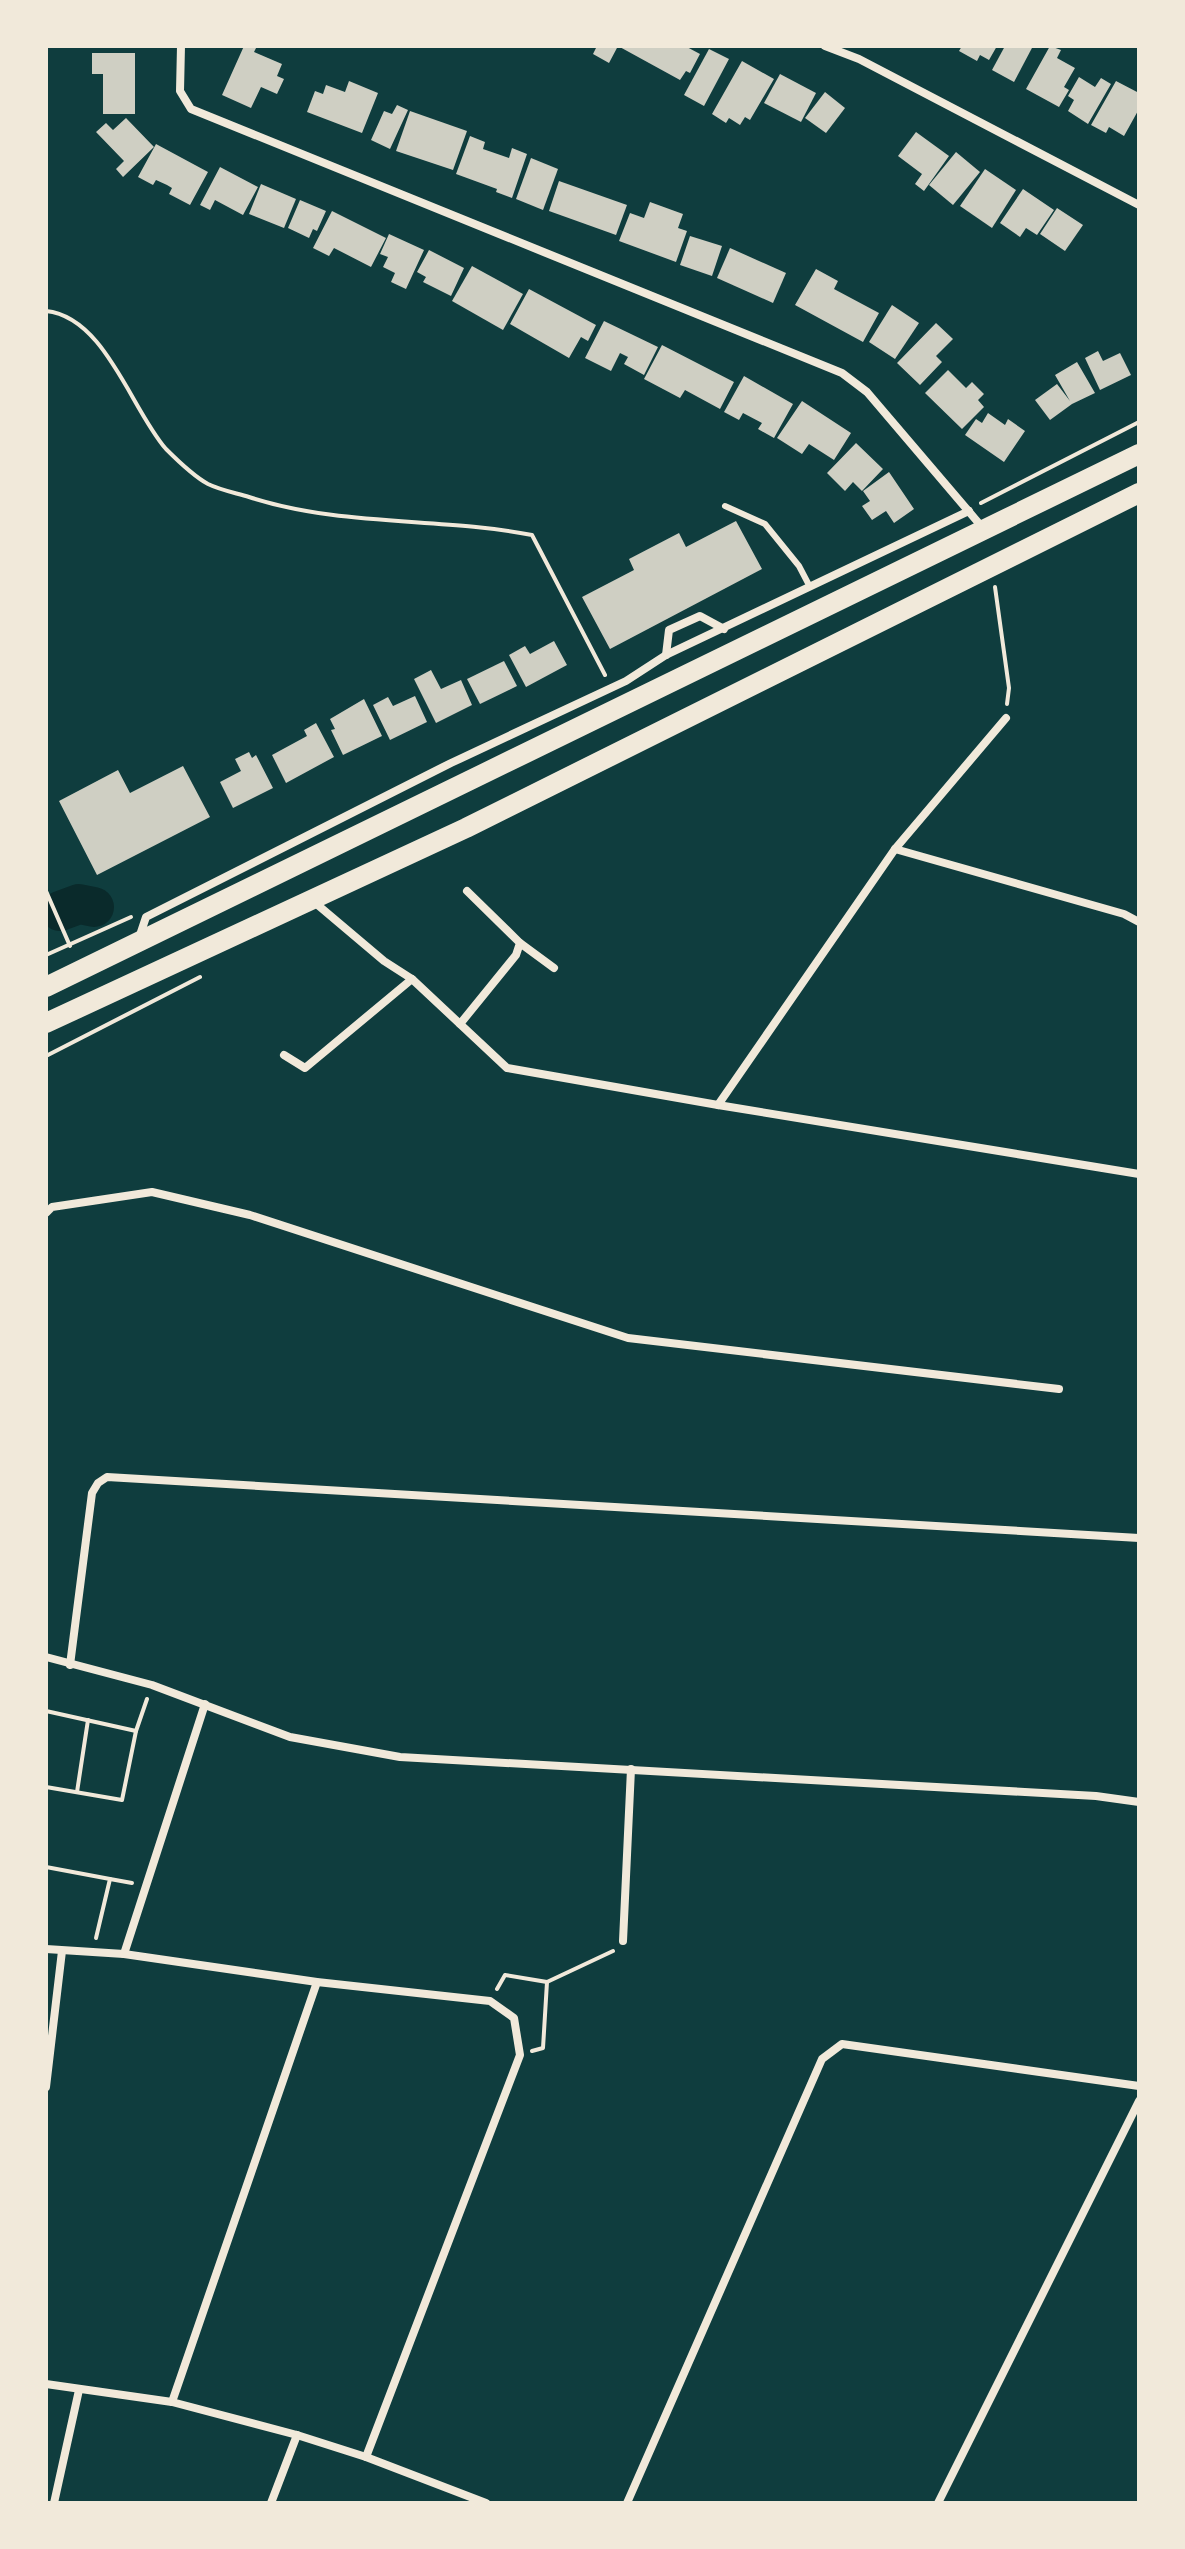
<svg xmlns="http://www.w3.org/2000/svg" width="1185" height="2549" font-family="'Roboto Condensed',sans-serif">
<rect width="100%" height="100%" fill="#0f3d3e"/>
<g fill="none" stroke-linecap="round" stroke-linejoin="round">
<polyline stroke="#0a2a2b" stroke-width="40" points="60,911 79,904 94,907"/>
</g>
<g fill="#cfcfc3">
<polygon points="244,46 257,46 254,52 282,64 277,76 284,79 277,94 261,87 251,108 222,95"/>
<polygon points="597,46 685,46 700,54 690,73 686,71 680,80 618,46 609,63 593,54"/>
<polygon points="962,46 997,46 989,60 980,55 977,61 959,51"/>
<polygon points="1005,46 1033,46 1014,82 992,70"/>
<polygon points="1050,46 1061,50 1057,58 1075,68 1064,87 1069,90 1059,107 1026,89"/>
<polygon points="709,49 729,59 704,106 684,95"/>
<polygon points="92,53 135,53 135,114 103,114 103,74 92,74"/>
<polygon points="742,61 774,79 750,120 745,117 740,125 729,118 726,123 712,114"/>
<polygon points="780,74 816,93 801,122 764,103"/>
<polygon points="1079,77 1095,87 1101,78 1111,84 1088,124 1068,111 1074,100 1068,96"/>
<polygon points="349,81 378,93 362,133 307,112 315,91 323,94 326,85 345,92"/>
<polygon points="1116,81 1139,93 1139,109 1124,136 1109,127 1106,133 1091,125"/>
<polygon points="825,92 845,108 826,133 805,118"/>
<polygon points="397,105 408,110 390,149 371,140 384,111 392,114"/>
<polygon points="410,111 467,131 453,170 396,151"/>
<polygon points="126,118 154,147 123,177 116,169 124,161 96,132 106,123 113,130"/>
<polygon points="916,132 949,156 924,191 915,184 922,174 898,156"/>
<polygon points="470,136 485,142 483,149 509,158 512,148 527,154 512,198 496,192 497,189 456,174"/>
<polygon points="156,144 208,172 190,205 169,194 172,188 167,185 156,180 153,185 138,177"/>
<polygon points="956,152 980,172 953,205 929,185"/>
<polygon points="531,158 558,169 543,210 516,199"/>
<polygon points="220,167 258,187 243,215 215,200 210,210 200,205"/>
<polygon points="985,169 1016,190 992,228 960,206"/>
<polygon points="559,181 627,205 616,235 549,211"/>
<polygon points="261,184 296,199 284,228 249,214"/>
<polygon points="1023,189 1054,210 1037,235 1026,228 1020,237 1000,223"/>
<polygon points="300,200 326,211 317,231 313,229 309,238 288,228"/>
<polygon points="650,202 683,214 678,228 687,231 676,262 619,241 630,213 644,218"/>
<polygon points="1057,208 1083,225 1065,251 1040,234"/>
<polygon points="332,211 386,238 371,267 334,248 329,256 313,248"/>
<polygon points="389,234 424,250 406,289 391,282 395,273 383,267 388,257 380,254"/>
<polygon points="690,236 722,246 712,276 680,265"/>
<polygon points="730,248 786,273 773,303 717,278"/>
<polygon points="429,250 464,268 451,296 423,282 426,277 417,272"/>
<polygon points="472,266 523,294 503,330 452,301"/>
<polygon points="816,269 838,281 834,289 879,313 863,342 795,305"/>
<polygon points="529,289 596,325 588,341 581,337 569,358 510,324"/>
<polygon points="892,305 919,323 895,359 869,342"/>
<polygon points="604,321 658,347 644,375 624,364 628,357 620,353 611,371 585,358"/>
<polygon points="936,323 953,339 936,356 942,362 920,385 897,363"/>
<polygon points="662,345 734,382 720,409 685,390 680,398 644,379"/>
<polygon points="1098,351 1103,361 1120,353 1131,375 1100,390 1085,358"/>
<polygon points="1077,362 1095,393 1072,404 1050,420 1035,400 1057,384 1070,401 1055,375"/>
<polygon points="948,370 966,388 972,382 984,394 978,400 984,407 962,429 925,393"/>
<polygon points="744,376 793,404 774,438 758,429 762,423 743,413 739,420 724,412"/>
<polygon points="802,401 851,433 834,460 809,444 802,454 777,438"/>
<polygon points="988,413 1005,425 1008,419 1025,431 1004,462 965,435 976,419 982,423"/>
<polygon points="856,443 883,469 862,491 853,482 845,491 827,473"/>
<polygon points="889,472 914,509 894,523 886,511 872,520 862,506 870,501 863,491"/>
<polygon points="736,521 762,569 610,649 582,597 634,570 629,559 679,533 686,547"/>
<polygon points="554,641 567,665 526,687 509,655 525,646 530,654"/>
<polygon points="504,661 517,686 480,704 467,679"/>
<polygon points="431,670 441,689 461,680 472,705 436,723 414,679"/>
<polygon points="415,696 427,722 390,740 373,705 388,697 393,706"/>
<polygon points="364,699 382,736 343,755 331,730 335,729 330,719"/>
<polygon points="316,723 334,757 286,783 272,755 307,736 304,730"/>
<polygon points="249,752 252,758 256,755 273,788 233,808 220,782 241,771 235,759"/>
<polygon points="183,766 210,817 97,875 59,801 118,770 130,793"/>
</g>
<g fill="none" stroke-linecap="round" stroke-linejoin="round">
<g stroke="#f1e9da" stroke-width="4">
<path d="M46 311C105 317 131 409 166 449 177 460 195 477 208 484 220 490 236 493 249 497 341 527 438 517 532 535L605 675"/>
<polyline points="981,503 1139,422"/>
<polyline points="995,587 1009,688 1007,704"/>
<polyline points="46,891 70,946"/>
<polyline points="46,955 131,917"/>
<polyline points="46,1056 200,977"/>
<polyline points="46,1711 136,1731"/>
<polyline points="46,1787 122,1800 136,1731 147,1699"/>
<polyline points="77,1792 88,1720"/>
<polyline points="46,1867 110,1879 96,1938"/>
<polyline points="110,1879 132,1883"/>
<polyline points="497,1989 505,1975 547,1982 613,1951"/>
<polyline points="532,2051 543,2048 547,1982"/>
</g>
<polyline stroke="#f1e9da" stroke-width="6" points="725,506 765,524 799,566 810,587"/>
<g stroke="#f1e9da" stroke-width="8">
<polyline points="181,46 180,91 191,109 842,373 867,392 982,527"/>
<polyline points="825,46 859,59 1139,205"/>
<polyline points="666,655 669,630 700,616 724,629"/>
<polyline points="895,849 1124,914 1139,922"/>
<polyline points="313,901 384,961 412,979 507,1068 718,1105 1139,1174"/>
<polyline points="139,938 146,917 451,763 626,681 666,655 969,511"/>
<polyline points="520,943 554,968"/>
<polyline points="460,1024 516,955 520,943 467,891"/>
<polyline points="284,1055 305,1068 412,979"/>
<polyline points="718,1105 895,849 1006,718"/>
<polyline points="46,1213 52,1207 152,1192 250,1215 628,1338 1059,1389"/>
<polyline points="46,1657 152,1685 290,1737 400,1757 1096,1796 1139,1802"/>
<polyline points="70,1665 92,1493 98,1483 107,1477 1139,1538"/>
<polyline points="205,1704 124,1954 317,1982 490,2001 514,2018 520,2055 366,2457 486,2503"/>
<polyline points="623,1941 631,1769"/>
<polyline points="46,1949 124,1954"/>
<polyline points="46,2087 62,1951"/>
<polyline points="46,2384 172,2402 297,2435 366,2457"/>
<polyline points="172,2402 317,1982"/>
<polyline points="54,2503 79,2390"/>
<polyline points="271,2503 297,2435"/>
<polyline points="627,2503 822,2059 842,2044 1139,2086"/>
<polyline points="938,2503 1139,2101"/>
</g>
<g stroke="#f1e9da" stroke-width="20">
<polyline points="46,987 1139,454"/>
<polyline points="46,1023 466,828 1139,493"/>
</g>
</g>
<rect width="1185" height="2549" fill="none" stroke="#f1e9da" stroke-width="96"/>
</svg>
